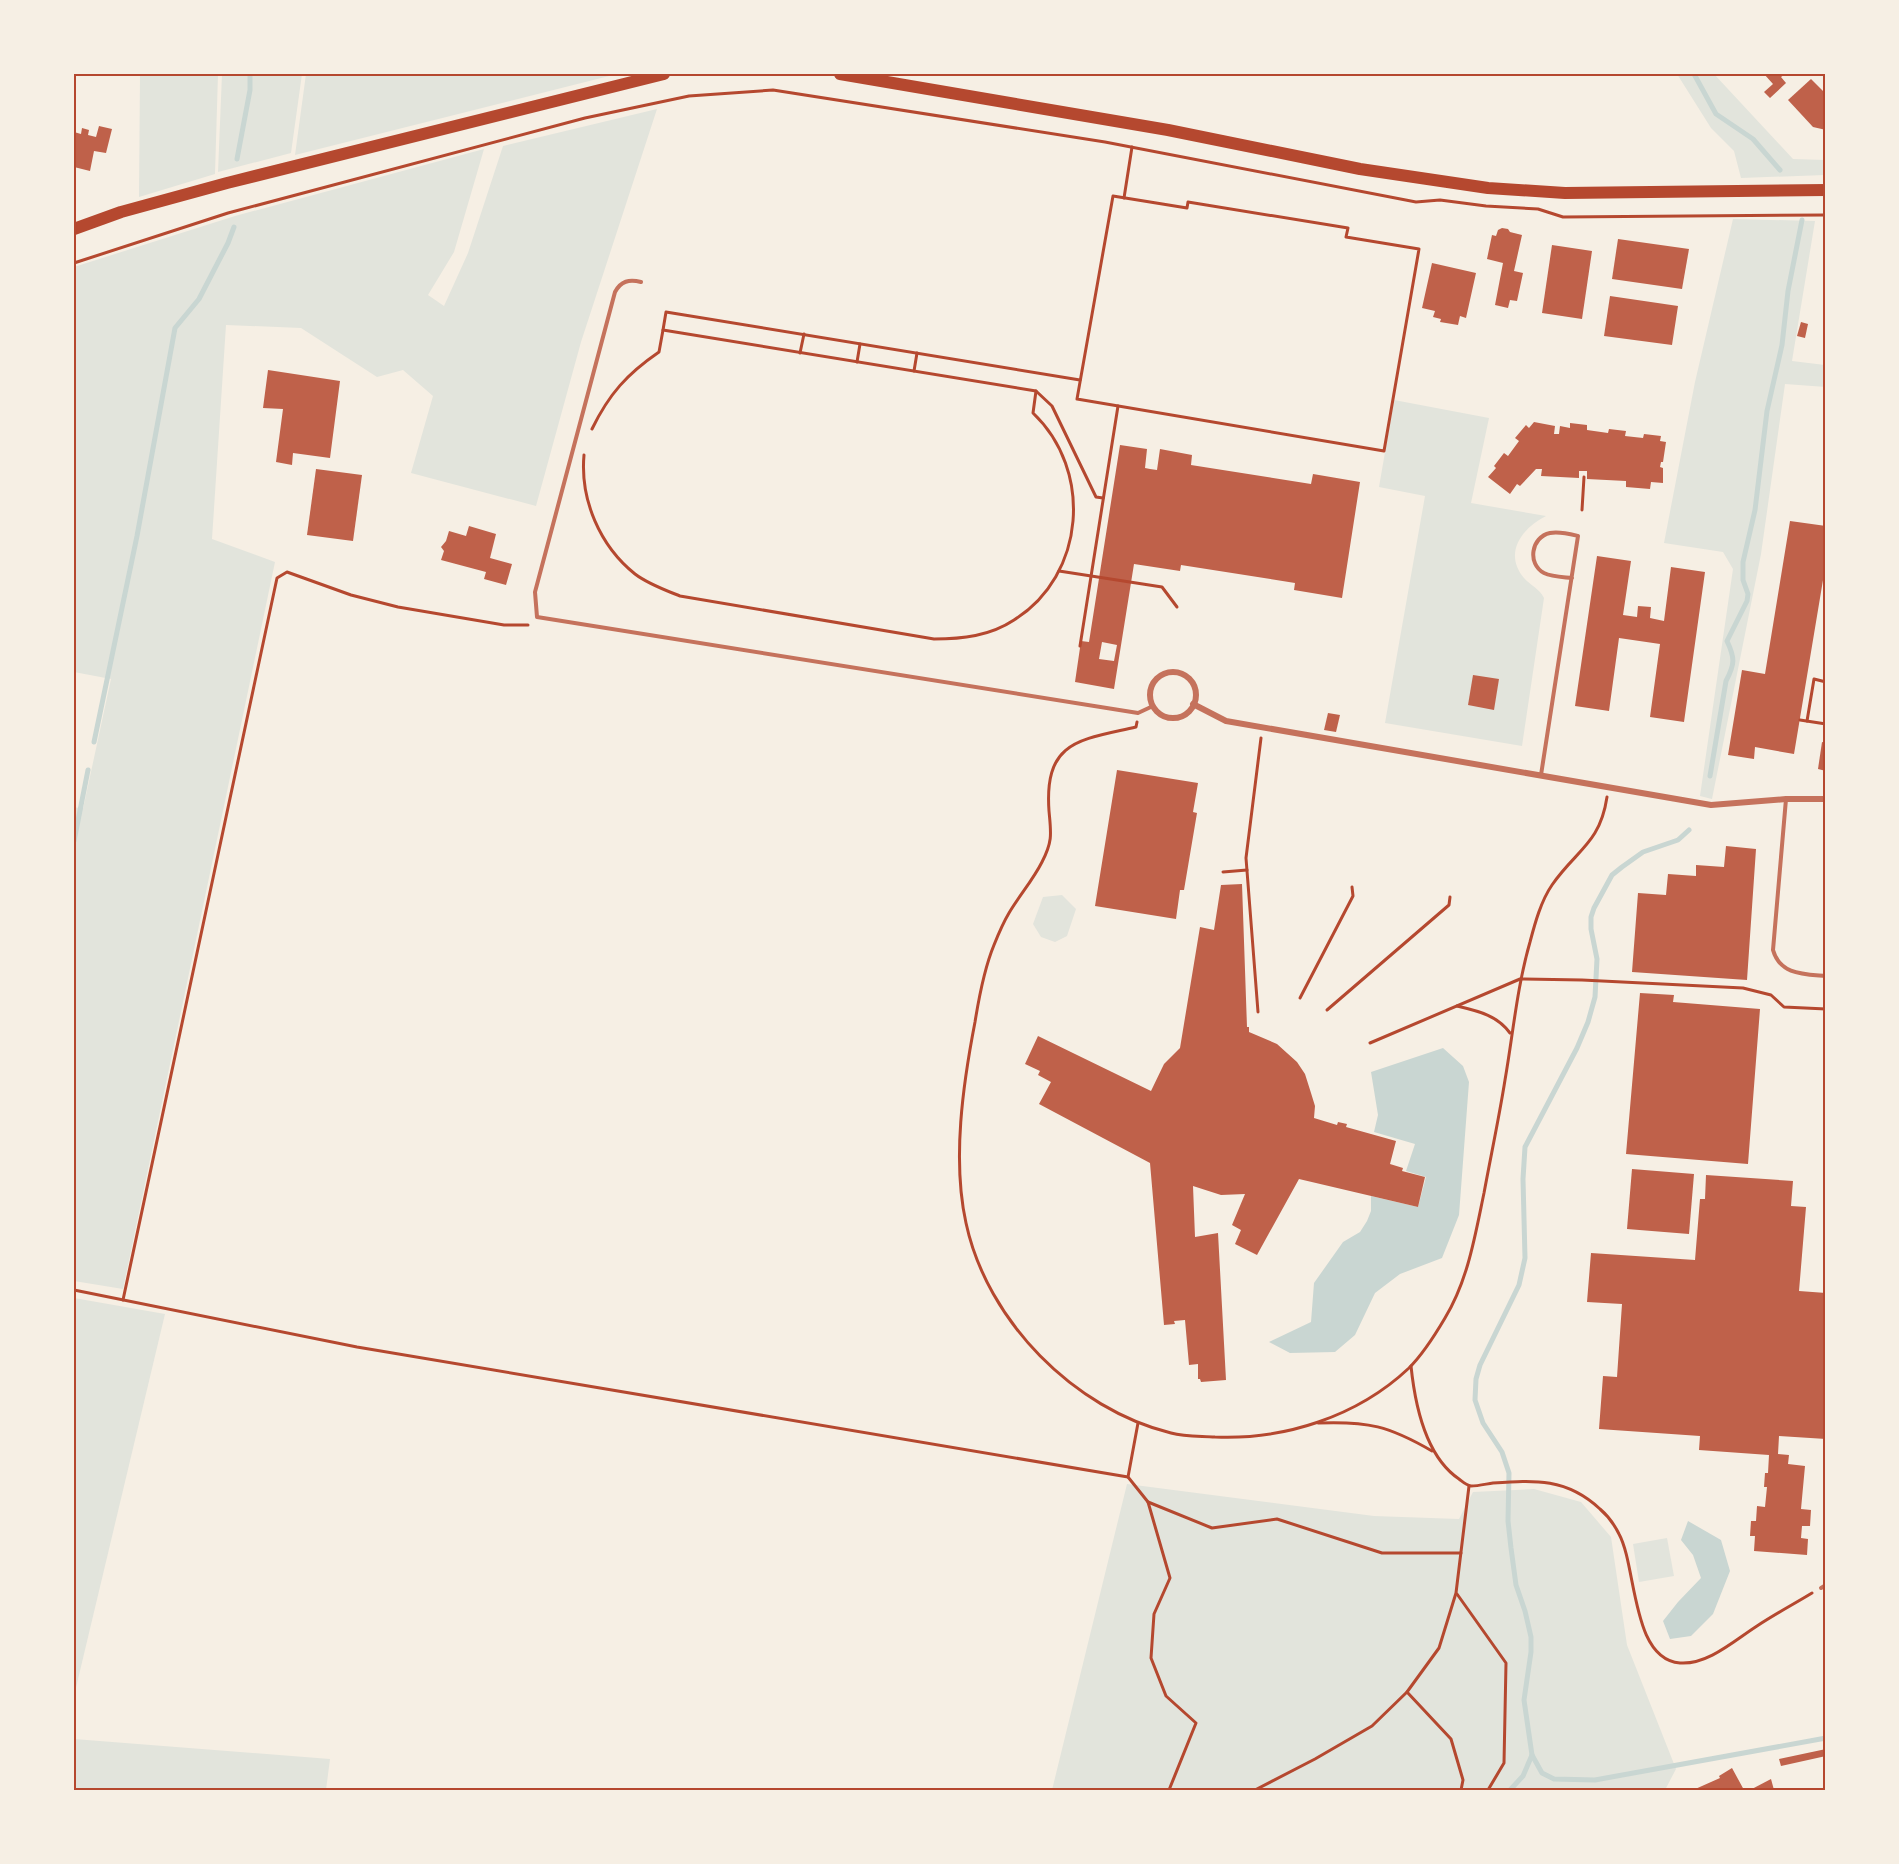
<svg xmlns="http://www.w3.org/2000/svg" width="1899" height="1864" font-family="'Nunito Sans',sans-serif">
<rect width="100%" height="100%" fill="#f6efe4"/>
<g fill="#e2e4dc">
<polygon points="140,74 218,74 215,174 139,197"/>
<polygon points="222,74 302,74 291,153 218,172"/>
<polygon points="306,74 617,74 295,155"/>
<polygon points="1677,74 1714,74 1793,159 1825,160 1825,175 1741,178 1734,151 1711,128"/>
<polygon points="657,109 581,342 536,506 411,473 433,396 403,370 377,377 301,328 226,325 212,539 275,562 123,1289 74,1281 74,807 83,809 111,679 74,672 74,267 235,216 484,149 454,252 428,295 444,306 468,253 503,146"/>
<polygon points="1733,219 1815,221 1792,361 1825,365 1826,387 1785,384 1761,554 1712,799 1700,796 1733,569 1723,552 1664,543 1695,382"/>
<path d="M1394 400 1489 418 1471 503 1546 516C1522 528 1503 553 1524 578 1531 586 1539 588 1544 598L1522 746 1385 723 1425 496 1379 487Z"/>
<polygon points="1062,895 1076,909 1067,936 1055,942 1041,937 1033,924 1043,897"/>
<polygon points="74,1298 165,1314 74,1696"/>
<polygon points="1127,1484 1374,1516 1459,1519 1473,1492 1534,1489 1581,1502 1611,1537 1627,1645 1676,1769 1665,1790 1052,1790"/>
<polygon points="1667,1538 1674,1576 1639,1582 1633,1544"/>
<polygon points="74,1739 330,1759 326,1790 74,1790"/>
</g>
<g fill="#c9d6d2">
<polygon points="1443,1048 1463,1066 1469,1082 1459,1215 1442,1258 1400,1274 1375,1293 1355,1335 1335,1352 1290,1353 1269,1342 1311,1322 1314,1283 1343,1242 1360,1232 1367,1221 1371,1211 1371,1196 1418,1207 1426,1177 1406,1171 1415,1144 1374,1132 1378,1115 1371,1072"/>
<polygon points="1688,1521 1721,1540 1730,1571 1713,1614 1691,1636 1670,1639 1663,1621 1678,1602 1701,1578 1693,1555 1681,1540"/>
</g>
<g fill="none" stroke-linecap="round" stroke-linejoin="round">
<g stroke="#c9d6d2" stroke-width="5">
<polyline points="1694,74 1716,114 1753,139 1780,170"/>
<polyline points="237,159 250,90 250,74"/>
<polyline points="94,742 137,536 175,328 199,299 228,243 234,227"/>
<path d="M1710 776 1726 681C1735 664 1735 658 1727 641L1747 601 1748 594 1743 580V562L1755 510 1767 411 1782 345 1788 291 1802 220"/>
<polyline points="74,841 88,770"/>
<polyline points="1532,1755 1542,1773 1554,1779 1595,1780 1826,1738"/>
<polyline points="1510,1790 1523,1776 1532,1755 1524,1700 1531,1652 1531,1637 1525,1611 1516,1585 1511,1548 1508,1521 1509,1473 1502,1452 1483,1423 1475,1400 1476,1379 1480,1365 1519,1285 1525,1258 1523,1179 1525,1147 1577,1048 1588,1022 1595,997 1597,959 1591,929 1591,917 1594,908 1612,875 1622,867 1643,852 1678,840 1689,830"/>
</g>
</g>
<g fill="#bf614a" fill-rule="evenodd">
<polygon points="1764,74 1785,74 1781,77 1786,83 1770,98 1764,92 1773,84"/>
<polygon points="1811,79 1826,94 1826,130 1813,127 1788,100"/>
<polygon points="99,126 112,129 106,153 94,151 90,171 74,167 74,132 81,134 82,128 89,130 88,135 96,137"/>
<polygon points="1502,228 1508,229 1510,232 1522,235 1514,271 1523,273 1517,301 1510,300 1508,308 1495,305 1503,263 1487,259 1492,235 1496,236 1498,230"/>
<polygon points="1618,239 1689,249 1682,289 1612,279"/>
<polygon points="1552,245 1592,251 1582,319 1542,313"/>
<polygon points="1432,263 1476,273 1466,318 1460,316 1458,325 1440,322 1441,319 1433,317 1435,311 1422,308"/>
<polygon points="1610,296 1678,306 1672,345 1604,336"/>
<polygon points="1801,322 1808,324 1805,338 1797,336"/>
<polygon points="268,370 340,381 330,458 293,453 292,465 276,462 283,409 263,408"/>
<polygon points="1534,422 1555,426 1554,434 1559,434 1560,426 1570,428 1570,423 1587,425 1587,430 1608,433 1609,429 1626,431 1625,436 1643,438 1644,434 1661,436 1660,441 1666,442 1663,462 1661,462 1660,467 1663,468 1663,483 1651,482 1650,489 1626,487 1626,481 1587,479 1587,471 1579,471 1579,478 1541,476 1542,469 1536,469 1520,486 1517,484 1510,494 1488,477 1496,468 1494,466 1504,453 1508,456 1519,441 1515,438 1526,425 1529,428"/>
<path d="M1120 445 1147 449 1145 468 1150 469 1157 470 1160 449 1192 455 1191 465 1311 484 1313 474 1360 482 1342 598 1294 590 1295 583 1181 565 1180 571 1134 564 1114 689 1075 682 1081 641 1089 642ZM1102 642 1117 645 1114 661 1099 659Z"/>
<polygon points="316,469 362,475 353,541 307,535"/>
<polygon points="1790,521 1826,526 1826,562 1794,754 1755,747 1754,759 1728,755 1742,670 1765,674"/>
<polygon points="469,526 496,534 490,558 512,564 506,585 484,579 486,572 441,560 444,551 441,547 446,541 449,531 466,536"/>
<polygon points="1597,556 1631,561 1623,615 1637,617 1638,606 1651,607 1650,618 1664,621 1671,567 1705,572 1684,722 1650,717 1660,644 1619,638 1609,711 1575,706"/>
<polygon points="1473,675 1499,679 1494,710 1468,705"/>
<polygon points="1328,713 1340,715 1336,732 1324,730"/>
<polygon points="1822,742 1826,743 1826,771 1818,769"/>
<polygon points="1117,770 1198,783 1193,812 1197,813 1184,890 1180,890 1176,919 1095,906"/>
<polygon points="1726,846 1756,849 1747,980 1632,972 1638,893 1666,895 1668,874 1696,876 1696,865 1724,867"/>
<polygon points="1242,884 1247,1027 1249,1027 1249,1032 1277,1044 1297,1062 1305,1074 1311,1093 1315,1106 1314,1118 1337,1125 1338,1122 1347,1124 1346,1127 1396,1141 1390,1164 1403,1168 1402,1171 1425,1177 1418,1207 1299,1179 1257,1255 1235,1244 1241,1230 1232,1225 1245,1194 1221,1195 1193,1186 1195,1237 1218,1233 1226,1380 1201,1382 1200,1379 1198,1379 1198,1364 1189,1365 1185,1320 1174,1321 1175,1324 1164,1325 1150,1163 1039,1104 1051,1082 1038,1075 1040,1071 1025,1064 1038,1036 1151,1091 1164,1064 1180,1048 1200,927 1214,930 1221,885"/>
<polygon points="1640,993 1674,995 1673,1002 1760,1009 1748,1164 1626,1154"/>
<polygon points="1632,1169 1694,1174 1689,1234 1627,1229"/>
<polygon points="1706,1175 1793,1181 1791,1206 1806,1207 1799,1291 1826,1293 1826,1439 1779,1436 1778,1454 1789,1455 1788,1464 1805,1466 1801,1509 1811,1510 1810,1526 1802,1526 1801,1538 1808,1539 1807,1555 1754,1551 1755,1536 1750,1536 1751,1521 1756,1521 1757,1506 1765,1507 1767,1487 1764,1487 1765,1473 1768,1473 1769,1455 1699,1450 1700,1436 1599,1429 1603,1376 1617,1377 1622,1304 1587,1302 1591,1253 1695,1260 1700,1199 1705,1199"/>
<polygon points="1826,1749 1826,1756 1781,1766 1779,1759"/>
<polygon points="1732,1768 1744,1790 1693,1790 1720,1778 1719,1776"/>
<polygon points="1771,1779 1774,1790 1750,1790"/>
</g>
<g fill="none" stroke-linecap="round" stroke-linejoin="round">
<g stroke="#b5482f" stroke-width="3">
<polygon points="1113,196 1187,208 1188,202 1348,228 1346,237 1419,249 1384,451 1077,399"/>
<polyline points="1124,198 1132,147"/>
<polyline points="74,263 228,213 585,118 689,96 773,90 1105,142 1416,202 1440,200 1486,206 1538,209 1563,217 1826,215"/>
<polyline points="663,330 666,312 1080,380"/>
<polyline points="800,353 804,334"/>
<polyline points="857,362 860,344"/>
<polyline points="914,371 917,353"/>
<path d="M592 429C609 394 627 374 659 352L663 330 1036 391 1052 406 1096 497 1103 498"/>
<path d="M584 455C580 500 600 546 635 574 648 584 665 590 680 596L934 639C962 639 990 636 1014 620 1086 575 1093 470 1033 413L1036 391"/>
<polyline points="1582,510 1584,477"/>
<polyline points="1059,571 1162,587 1177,607"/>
<polyline points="1080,646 1118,406"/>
<polyline points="1800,720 1826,724"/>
<polyline points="1807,721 1814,679 1826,682"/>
<path d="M1137 722 1136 727C1080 740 1044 740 1049 811 1051 833 1053 841 1042 862 1033 880 1019 896 1009 913 1003 923 998 935 994 945 984 969 979 997 975 1022 963 1084 952 1160 966 1223 987 1321 1074 1409 1171 1433 1185 1437 1200 1436 1215 1437 1284 1440 1357 1417 1409 1368 1423 1354 1435 1335 1445 1318 1468 1280 1475 1236 1484 1193 1491 1155 1499 1118 1505 1080 1513 1034 1517 987 1530 942 1535 923 1541 901 1552 885 1576 850 1600 844 1607 797"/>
<polyline points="1223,872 1247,870"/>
<polyline points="1300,998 1353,896 1352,887"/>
<path d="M1457 1006C1478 1011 1497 1015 1510 1033"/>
<polyline points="1327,1010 1449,905 1450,897"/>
<polyline points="1258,1012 1246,858 1261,738"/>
<polyline points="1370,1043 1520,979 1582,980 1743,988 1771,995 1784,1007 1826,1009"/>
<polyline points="74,1290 357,1347 1128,1477"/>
<polyline points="123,1300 277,578 287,572 351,595 398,607 504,625 528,625"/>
<path d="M1411 1366C1415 1405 1425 1456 1459 1479 1463 1482 1466 1485 1471 1486 1478 1486 1486 1484 1493 1483 1535 1480 1567 1478 1600 1509 1607 1515 1615 1526 1619 1534 1637 1567 1631 1659 1680 1663 1708 1665 1735 1640 1757 1626 1775 1614 1794 1604 1812 1593"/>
<polyline points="1138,1423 1128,1477 1148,1502 1170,1578 1154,1614 1151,1658 1166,1696 1196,1723 1169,1790"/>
<path d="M1318 1423C1368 1421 1389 1426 1432 1451"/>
<polyline points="1148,1502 1212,1528 1277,1519 1382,1553 1461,1553"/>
<polyline points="1457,1594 1506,1663 1504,1763 1488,1790"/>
<polyline points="1407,1692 1451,1739 1463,1780 1461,1790"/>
<polyline points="1255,1790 1315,1759 1372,1726 1407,1692 1439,1648 1456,1593 1469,1486"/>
</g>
<g stroke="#c5725c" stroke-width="4">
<path d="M641 282C629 279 621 281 615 292L535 592 537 617 1138 713 1153 706"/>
<path d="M1541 775 1578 536C1570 534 1559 531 1550 533 1531 537 1527 564 1544 573 1552 577 1563 577 1572 578"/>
<path d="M1786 799 1773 950C1780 975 1804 974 1826 976"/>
<polyline points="1821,1588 1826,1585"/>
</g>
<g stroke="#c5725c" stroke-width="6">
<circle cx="1173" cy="695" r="23"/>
<polyline points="1193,704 1226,721 1711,805 1786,799 1826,799"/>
</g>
<g stroke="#b5482f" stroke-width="12">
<polyline points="840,74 1168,130 1360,169 1488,188 1565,193 1826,190"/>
<polyline points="74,229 121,212 227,183 664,74"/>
</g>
</g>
<rect width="1899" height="1864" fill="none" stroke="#f6efe4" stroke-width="150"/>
<rect x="75" y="75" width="1749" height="1714" fill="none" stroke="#b5482f" stroke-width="2"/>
</svg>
